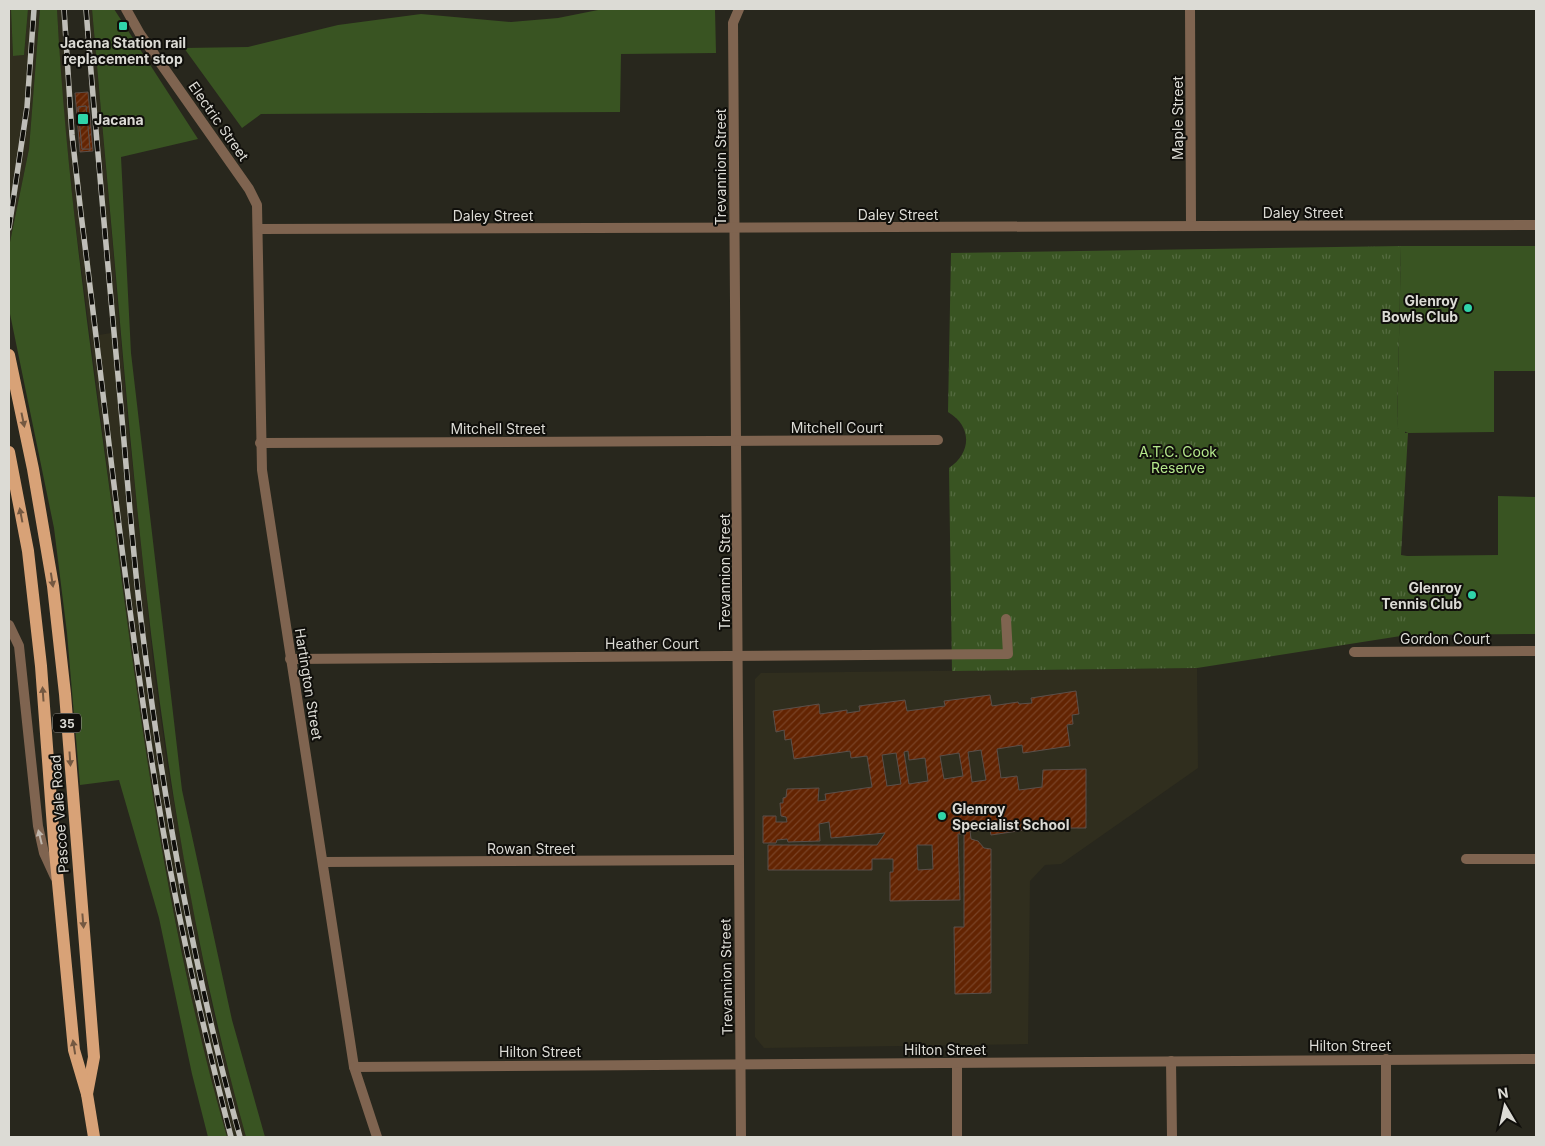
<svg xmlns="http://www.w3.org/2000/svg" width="1545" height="1146" font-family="Inter,sans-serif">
<defs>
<pattern id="park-tufts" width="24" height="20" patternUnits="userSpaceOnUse" patternTransform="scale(1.25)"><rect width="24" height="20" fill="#395422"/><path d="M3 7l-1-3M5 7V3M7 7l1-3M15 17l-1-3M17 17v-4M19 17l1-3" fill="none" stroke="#556c41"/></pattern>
<pattern id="building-hatch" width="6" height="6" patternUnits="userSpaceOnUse" patternTransform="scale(1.25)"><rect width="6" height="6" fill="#632402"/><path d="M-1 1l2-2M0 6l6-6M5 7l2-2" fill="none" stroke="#794326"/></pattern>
</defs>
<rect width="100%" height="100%" fill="#28271d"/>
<g fill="#302e1e">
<polygon points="9,9 11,9 13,56 24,55 28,9 40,9 29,149 9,247"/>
<polygon points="57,9 67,9 76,144 99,335 111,333 83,9 92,9 129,432 154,669 168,769 199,941 215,1020 246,1137 227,1137 223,1126 200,1039 172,905 151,790 132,660 73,205 62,98"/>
<polygon points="1197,668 1198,768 1061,864 1045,865 1030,881 1028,1044 764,1048 755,1037 755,679 761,673"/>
</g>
<g fill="#395422">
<polygon points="11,9 28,9 24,55 13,56"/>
<path d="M40 9H57C66 181 91 352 114 522 141 729 169 936 227 1137H208L192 1074 159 918 119 780 80 785 67 633 54 528 9 309V247L29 149Z"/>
<path d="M92 9H114L198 139 121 157 131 353 182 790 232 1020 265 1137H246C175 882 146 620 123 357 113 241 102 125 92 9Z"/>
<polygon points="603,9 715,9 716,53 621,54 620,112 261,114 242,128 184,48 248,47 338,25 421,14 511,22 558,18"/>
<polygon points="1401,246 1536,246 1536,371 1494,371 1494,432 1408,433 1397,428"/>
<polygon points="1498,496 1536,497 1536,634 1407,635 1407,556 1498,555"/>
</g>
<path fill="url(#park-tufts)" d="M1401 246 1397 428 1405 429V433H1408L1401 555 1407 556V635L1197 668 952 671 949 468C971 453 973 427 948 412L951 253Z"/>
<g fill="url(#building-hatch)" stroke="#5a4f4a" fill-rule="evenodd">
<path d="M88 92 93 151 80 152 75 93ZM86 106 90 149H82L78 107Z"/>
<polygon points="86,106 90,149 82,149 78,107"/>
<path d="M1076 691 1079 714 1072 715 1073 724 1067 725 1070 746 1023 753 1022 745 997 749 1001 778 1017 776 1019 790 1042 787 1043 770 1086 769V828H1043V822L1037 823 1038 828 991 835 990 830 970 831 971 839 978 841 984 848 991 849V993L955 994 954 927H964V834H958L960 900 890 901V872H893V859H872V870H768V845H877L885 833 831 838 829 822 819 824 820 841 788 842 787 839 777 840 776 843H763V816H776V822H787L786 817 781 816 780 803H783V798L786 797 787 789 819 788 818 801 826 800 825 794 872 787 867 756 851 758 850 751 794 759 791 739 785 740 784 730 776 732 773 711 819 704 820 714 847 710V713L860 711 859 706 905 700 907 711 945 706 944 701 990 695 992 706 1018 702 1019 704 1032 703 1031 698ZM981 750 986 780 972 782 968 752ZM908 751 909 760 925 758 928 781 909 784 904 752ZM896 753 901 784 887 786 882 755ZM959 753 963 776 944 779 940 756ZM917 845H932L933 869 918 870Z"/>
</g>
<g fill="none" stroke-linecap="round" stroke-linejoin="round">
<g stroke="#7f6450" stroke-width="10">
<polyline points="739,9 733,23 741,1137"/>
<polyline points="1190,9 1191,226"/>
<polyline points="260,443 938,440"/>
<polyline points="9,625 19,646 38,826 44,853 55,877"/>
<polyline points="1354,652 1536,651"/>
<polyline points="290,659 1008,654 1006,619"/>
<polyline points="1466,859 1536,859"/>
<polyline points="323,862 739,860"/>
<polyline points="1386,1059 1386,1137"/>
<polyline points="1171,1061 1172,1137"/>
<polyline points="957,1063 957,1137"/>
</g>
<g stroke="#7f6450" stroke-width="10">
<polyline points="126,9 140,34 249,189 257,205 262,470 354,1067 377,1137"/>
<polyline points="259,229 1536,225"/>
<polyline points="354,1067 1536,1059"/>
</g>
<g stroke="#d8a277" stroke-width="12">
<polyline points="9,355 33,469 53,586 65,694 94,1057 87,1094"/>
<polyline points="9,452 28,551 41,666 54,841 74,1050 87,1094 94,1137"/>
</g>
<defs>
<g id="rail">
<path d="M64 9 72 135 81 214C107 419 128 626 163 830 181 933 205 1036 231 1137"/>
<path d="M86 9C96 138 108 268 120 397 127 471 132 546 141 620 162 794 193 968 240 1137"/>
<polyline points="9,228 27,107 34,9"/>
</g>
</defs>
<use href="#rail" stroke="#bfbeb8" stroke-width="5.5"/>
<use href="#rail" stroke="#100f0b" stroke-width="4" stroke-dasharray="11" stroke-linecap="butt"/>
</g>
<defs><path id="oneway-solid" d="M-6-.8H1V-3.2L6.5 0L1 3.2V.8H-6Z" transform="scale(1.25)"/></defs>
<g fill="#745841">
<use href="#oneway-solid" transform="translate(23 420) rotate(78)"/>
<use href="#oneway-solid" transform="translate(21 515) rotate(-101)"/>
<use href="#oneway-solid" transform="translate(52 580) rotate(81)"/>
<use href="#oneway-solid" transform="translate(43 694) rotate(-94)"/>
<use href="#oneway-solid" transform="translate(70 759) rotate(86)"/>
<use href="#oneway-solid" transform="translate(83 921) rotate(85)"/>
<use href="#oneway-solid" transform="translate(74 1047) rotate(-99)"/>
</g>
<use fill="#c0b7ad" href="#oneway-solid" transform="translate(40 837) rotate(-104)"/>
<g fill="#30d4a9" stroke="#100f0b" stroke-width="2">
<rect x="118" y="21" width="10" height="10" rx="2.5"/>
<rect x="77" y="113" width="12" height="12" rx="2.5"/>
<circle cx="1468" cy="308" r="5"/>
<circle cx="1472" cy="595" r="5"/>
<circle cx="942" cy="816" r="5"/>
</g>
<g text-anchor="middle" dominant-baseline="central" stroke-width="4" stroke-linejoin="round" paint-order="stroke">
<rect fill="#100f0b" stroke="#9f9e98" stroke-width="1" x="53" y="713.5" width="28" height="19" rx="4"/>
<g font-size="12" font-weight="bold" fill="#dcdbd5">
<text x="67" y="723">35</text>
</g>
<g font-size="14" font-weight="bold" fill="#dcdbd5" stroke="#100f0b" text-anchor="start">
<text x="123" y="42" text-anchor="middle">Jacana Station rail<tspan x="123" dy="16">replacement stop</tspan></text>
<text x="94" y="119">Jacana</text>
<text x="1458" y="300" text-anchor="end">Glenroy<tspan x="1458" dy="16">Bowls Club</tspan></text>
<text x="1462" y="587" text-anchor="end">Glenroy<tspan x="1462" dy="16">Tennis Club</tspan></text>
<text x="952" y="808">Glenroy<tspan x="952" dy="16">Specialist School</tspan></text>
</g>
<g font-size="14" fill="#dcdbd5" stroke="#100f0b">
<text transform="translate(1177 118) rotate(-90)">Maple Street</text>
<text transform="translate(219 121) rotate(55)">Electric Street</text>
<text transform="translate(720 167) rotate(-90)">Trevannion Street</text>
<text x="1303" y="212">Daley Street</text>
<text x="898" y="214">Daley Street</text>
<text x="493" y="215">Daley Street</text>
<text x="837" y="427">Mitchell Court</text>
<text x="498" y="428">Mitchell Street</text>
<text transform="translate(724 572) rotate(-90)">Trevannion Street</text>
<text x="1445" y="638">Gordon Court</text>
<text x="652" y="643">Heather Court</text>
<text transform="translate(309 684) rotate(81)">Hartington Street</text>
<text transform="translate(59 814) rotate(-94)">Pascoe Vale Road</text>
<text x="531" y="848">Rowan Street</text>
<text transform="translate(726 977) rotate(-91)">Trevannion Street</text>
<text x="1350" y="1045">Hilton Street</text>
<text x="945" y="1049">Hilton Street</text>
<text x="540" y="1051">Hilton Street</text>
</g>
<g font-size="14" fill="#b5e88c" stroke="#100f0b">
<text x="1178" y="451">A.T.C. Cook<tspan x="1178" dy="16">Reserve</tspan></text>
</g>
</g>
<rect width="1545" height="1146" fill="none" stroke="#dcdbd5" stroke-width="20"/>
<g transform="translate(1505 1106) rotate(351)" stroke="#100f0b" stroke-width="4" paint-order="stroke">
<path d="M0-4L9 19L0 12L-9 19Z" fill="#dcdbd5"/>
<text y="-8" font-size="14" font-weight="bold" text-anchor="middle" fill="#dcdbd5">N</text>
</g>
</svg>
